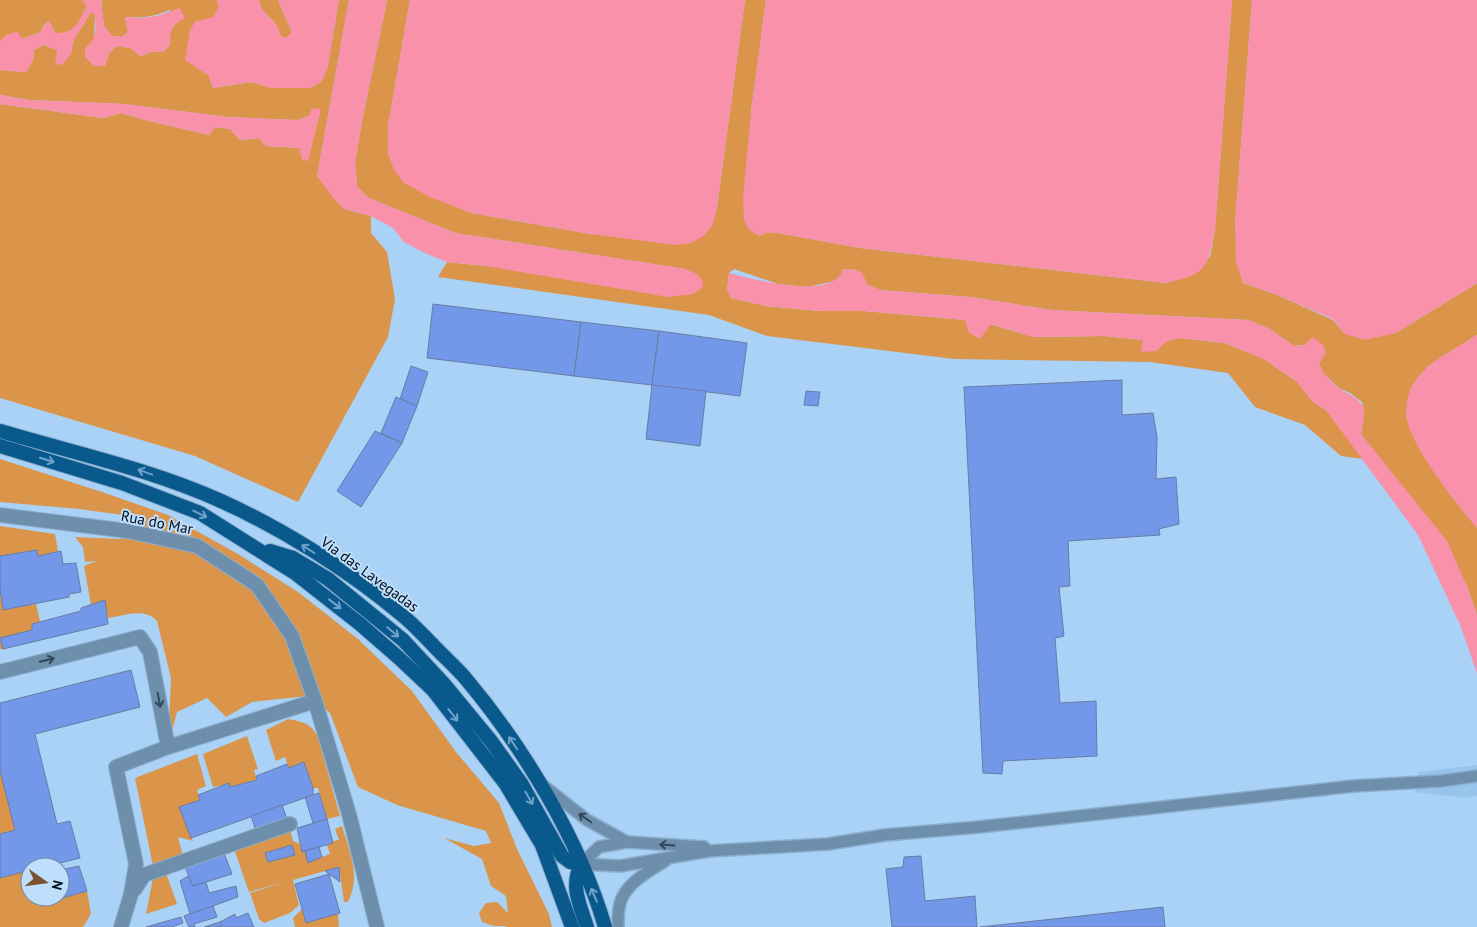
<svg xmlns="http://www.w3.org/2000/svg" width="1477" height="927" font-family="'PT Sans',sans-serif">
<rect width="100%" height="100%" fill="#a9d2f6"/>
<polygon fill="#97c4ec" points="1477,765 1477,796 1466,798 1415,792 1419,772"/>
<g fill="#db954a" fill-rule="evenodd">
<path d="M0 0H82L87 6C78 23 76 34 55 33L49 21 43 26 41 32 22 39 5 36 0 42Z"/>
<path d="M103 0H217L220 6 213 18 195 22 209 76 213 88 251 82 272 88 327 70 339 0H349L317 176 344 209 371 216V233L387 252 395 299 388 337 298 502 195 456 0 398V104L103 118 121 113 149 121 209 135 215 127 230 129 240 140 259 138 266 146 300 148 309 116 297 120 228 117 124 104 29 100 0 95V70L26 72 33 60 34 50 43 45 71 54 73 41 91 12 95 14 94 40 85 49 105 66 109 53 116 46 130 48 141 56 151 52H163L170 45V31L177 22 169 10C155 17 141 18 125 17L128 32 122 37 112 36 104 26 101 2Z"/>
<path d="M259 0H278L291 30V34L286 38 280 36C277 16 262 18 259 0Z"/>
<polygon points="387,0 410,0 388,126 388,154 471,213 591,234 717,207 745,0 766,0 751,112 766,233 778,233 860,248 1166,283 1210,257 1215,230 1232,0 1252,0 1235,224 1243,283 1275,294 1333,320 1345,334 1396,333 1477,283 1477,335 1427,367 1406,413 1410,429 1456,502 1477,528 1477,615 1466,584 1377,455 1361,434 1364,414 1362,402 1350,393 1339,388 1324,374 1319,364 1304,345 1294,346 1270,329 1248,320 1052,310 970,297 880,290 868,285 856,270 843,269 841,275 835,281 808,287 778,284 734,269 729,273 727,289 731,298 766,306 819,311 864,311 965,320 990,324 1033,337 1104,336 1143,340 1142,351 1156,351 1166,341 1181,338 1225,343 1264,359 1297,382 1312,401 1326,410 1363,459 1341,456 1305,425 1255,407 1228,373 1150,362 954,359 767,336 709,315 438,277 447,262 486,266 685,269 455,233 369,198 357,187 355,163 362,121"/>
<path d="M0 459 99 491 168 515 238 554 298 592 358 639 412 691 456 752 499 803 517 849 549 914 552 927H504L508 926H494L482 922 479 913 486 903 497 902 508 913 506 896 491 886 482 859 444 838 474 846 491 843 486 831 397 805 358 787 330 713 308 696 252 702 226 717 207 698 177 712 168 747 171 678 157 621C145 607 124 616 108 618L105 601 91 605 84 566 97 561 85 562 83 547 75 537 119 539 139 535 137 517 79 509 0 502Z"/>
<polygon points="0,526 55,534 58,551 38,556 37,550 0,556"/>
<polygon points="0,589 3,610 36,604 40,621 32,624 32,630 0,639 3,649 0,649"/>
<path d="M288 719C303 722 311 723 318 737L340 816 327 819 318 788H313L289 768 285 757 276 761 266 730Z"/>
<polygon points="247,736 258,769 254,770 257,780 230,787 228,784 213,787 203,754"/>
<polygon points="197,754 206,786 197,790 200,800 179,807 193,841 178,837 183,856 153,866 135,778"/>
<polygon points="0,771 15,830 0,834"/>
<path d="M342 826C350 853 361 876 348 902H344L339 867 293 880 299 905 290 913 264 923 259 919 250 893 281 883 249 892 234 849 290 830 293 841 300 844 302 852 305 851 308 862 330 854 327 845 333 843V841L339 840 335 829ZM292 846 295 855 268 862 266 853Z"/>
<polygon points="30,870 30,897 59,897 60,899 87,891 91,914 83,927 0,927 0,878"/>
<polygon points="166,873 177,904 146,914 153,878"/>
<polygon points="302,909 338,913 339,927 295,927 293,918"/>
</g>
<g fill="#f991aa">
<path d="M82 0H103L101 2 104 26 112 36 122 37 128 32 125 17 140 18 157 16 180 8 185 18C171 25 170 30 170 45L163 52H151L141 56 130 48 116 46 109 53 105 66H94L85 57V49C97 37 96 32 95 15L91 12 73 41 71 54 63 64 55 65 57 50 43 45 34 50 33 60 26 72 0 70V42L5 36 17 31 22 39 41 32 43 27 49 21 55 33C75 34 78 23 87 6Z"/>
<path d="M217 0H259C262 18 277 17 281 36L286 38 291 34V30L278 0H339L327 70 322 81 311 88H272L251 82 213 88 209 76 185 60 190 30 195 22 213 17 219 6Z"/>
<polygon points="349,0 387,0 362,121 355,163 357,187 369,198 455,233 685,269 697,274 703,281 702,288 693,294 668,297 486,266 447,262 427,254 404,242 393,228 371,216 344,209 334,199 317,176"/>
<polygon points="410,0 745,0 717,207 713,224 705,235 691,243 676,245 591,234 471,213 430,197 404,183 394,170 388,154 388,126"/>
<path d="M766 0H1232L1215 230C1207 270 1206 274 1166 283L860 248 778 233H766L760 236 749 230 744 220 743 198 751 112Z"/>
<polygon points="1252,0 1477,0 1477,283 1396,333 1365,340 1345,334 1333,319 1275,294 1243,283 1236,262 1235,224"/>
<polygon points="0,95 29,100 124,104 228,117 297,120 309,116 312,108 321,109 308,161 302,160 299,148 266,146 259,138 240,140 230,129 216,127 209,135 149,121 121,113 103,118 0,104"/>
<path d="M843 269 856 270 862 273 868 285 880 290 970 297 1052 310 1248 320 1270 329 1294 346 1304 345 1313 337 1323 345 1326 352 1319 364C1322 372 1331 383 1339 388 1350 396 1364 398 1364 415 1364 421 1362 428 1361 434L1447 541 1466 584 1477 615V673L1460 625 1418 535 1326 410 1312 401 1297 382 1264 359 1225 343 1181 338 1167 341 1156 351 1141 352 1143 340 1104 336 1033 337 991 324 980 339 968 332 965 320 864 311H819L766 306 731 298 727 289 729 273C753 279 834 302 843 269Z"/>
<path d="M1477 335V528C1457 504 1407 443 1406 413 1406 402 1409 388 1416 380 1430 360 1456 349 1477 335Z"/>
</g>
<g fill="#7397e9" stroke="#697ca4">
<polygon points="433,304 581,322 574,376 427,358"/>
<polygon points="581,322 659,331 652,385 574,376"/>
<polygon points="659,331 747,343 740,396 652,385"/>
<polygon points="411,366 428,372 417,406 400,399"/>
<polygon points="1122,380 1122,415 1153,413 1157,437 1156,479 1176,477 1179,524 1159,529 1160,535 1068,541 1070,586 1059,587 1064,636 1055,638 1060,703 1096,701 1097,756 1003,761 1002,774 983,773 964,387"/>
<polygon points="652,385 706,391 700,446 646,439"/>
<polygon points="806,391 820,392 818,406 804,405"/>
<polygon points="396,397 417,406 402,443 381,433"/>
<polygon points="375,431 402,443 361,507 337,491"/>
<polygon points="37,550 38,556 61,551 63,564 76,563 81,592 69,594 69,597 3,610 0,589 0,556"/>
<polygon points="105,600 108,624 3,649 0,638 32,630 32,624 81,611 81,608"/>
<polygon points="131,670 140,707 35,734 57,824 70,821 80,858 44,867 30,867 30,870 0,878 0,834 15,830 0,771 0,703"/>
<polygon points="304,762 313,788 313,795 191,838 179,807 200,800 198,795 229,783 230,787 257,780 256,776 287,764 289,768"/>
<polygon points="319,793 327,819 313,823 305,797"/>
<polygon points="282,805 288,822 259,832 255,828 251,816"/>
<polygon points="327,819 333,843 302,852 297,828"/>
<polygon points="292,845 295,855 268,862 265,853"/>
<polygon points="319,847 322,857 308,863 305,851"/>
<polygon points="224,853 232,874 193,886 185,867"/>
<polygon points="921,856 925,901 975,896 977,927 892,927 886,869 903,867 904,857"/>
<polygon points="79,866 87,891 59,899 60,870"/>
<polygon points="339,867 340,882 325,871"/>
<polygon points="329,874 340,913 306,923 295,884"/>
<polygon points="188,876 193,886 206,882 209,893 236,886 238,897 190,914 180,881"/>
<polygon points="213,906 217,917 194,924 195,927 189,927 184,916"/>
<polygon points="1163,907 1165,927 980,927"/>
<polygon points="248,913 254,927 222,927 220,922 235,914 236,918"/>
<polygon points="181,917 183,923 172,927 146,927"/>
<polygon points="220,922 222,927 204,927"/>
</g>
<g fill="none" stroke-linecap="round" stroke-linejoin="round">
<defs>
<g id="service">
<polyline points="544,786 587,820 627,842"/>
<polyline points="581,864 620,866 709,851 828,844 885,835 979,827 1354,786 1441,781 1477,776"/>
<polyline points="581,864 599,847 627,842 704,847"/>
<path d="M618 927C618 919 618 911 620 903 626 883 648 872 665 861"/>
</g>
<g id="minor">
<polyline points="0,515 128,531 197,546 257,585 292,636 315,701"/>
<polyline points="0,672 140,637 150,652 168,747"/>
<polyline points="135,889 144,875 290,824"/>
<polyline points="121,927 131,894 136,864 116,767 168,747 315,701 349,814 377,927"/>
</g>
<g id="primary">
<path d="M0 431C74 453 150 469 221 501 283 529 350 571 402 615 413 624 422 634 432 644 443 656 456 667 466 679 524 748 580 841 605 927"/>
<polyline points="0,446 122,483 200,513 295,573 360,624 399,658 433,690 505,783 542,845 572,927"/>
<polyline points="270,551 293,558 328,579 403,640 444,684 491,741 521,783 562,856 570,862 581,864"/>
<path d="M581 864C570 887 580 905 587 927"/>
</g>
</defs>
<use href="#service" stroke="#8baece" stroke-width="14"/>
<use href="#minor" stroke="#8baece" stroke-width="16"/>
<use href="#primary" stroke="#8baece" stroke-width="16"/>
<use href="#service" stroke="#6e8fac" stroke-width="11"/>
<use href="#minor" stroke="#6e8fac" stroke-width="14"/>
<use href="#primary" stroke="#09598d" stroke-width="14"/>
</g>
<defs><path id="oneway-shaft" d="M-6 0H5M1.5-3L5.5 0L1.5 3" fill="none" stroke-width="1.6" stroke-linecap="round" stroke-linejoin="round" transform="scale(1.25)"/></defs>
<g stroke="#6da2ca">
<use href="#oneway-shaft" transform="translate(47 460) rotate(17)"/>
<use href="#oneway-shaft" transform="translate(145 472) rotate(-160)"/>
<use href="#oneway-shaft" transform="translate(200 514) rotate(27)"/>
<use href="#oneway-shaft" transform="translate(308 549) rotate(-148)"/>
<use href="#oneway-shaft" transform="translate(335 604) rotate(38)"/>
<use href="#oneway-shaft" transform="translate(393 632) rotate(40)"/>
<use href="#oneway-shaft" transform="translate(453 715) rotate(52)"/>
<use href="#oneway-shaft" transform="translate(513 743) rotate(-124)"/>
<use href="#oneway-shaft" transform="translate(529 798) rotate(60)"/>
<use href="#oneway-shaft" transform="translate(594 895) rotate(-113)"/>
</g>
<g stroke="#32475b">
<use href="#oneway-shaft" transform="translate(47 660) rotate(-14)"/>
<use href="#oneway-shaft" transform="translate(159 700) rotate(79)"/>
<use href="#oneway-shaft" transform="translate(585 818) rotate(-145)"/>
<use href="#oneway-shaft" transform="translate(667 845) rotate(-176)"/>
</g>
<g text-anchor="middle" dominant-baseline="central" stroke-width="4" stroke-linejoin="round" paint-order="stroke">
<g font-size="15" fill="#010c18" stroke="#bedefb">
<text transform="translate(157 522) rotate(11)">Rua do Mar</text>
<text transform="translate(370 574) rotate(36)">Via das Lavegadas</text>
</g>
</g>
<g transform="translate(45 882) rotate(104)"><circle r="24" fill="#bedefb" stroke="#728aa0"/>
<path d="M0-4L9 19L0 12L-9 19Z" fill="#78532e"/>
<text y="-8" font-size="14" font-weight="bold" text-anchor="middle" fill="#010c18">N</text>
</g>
</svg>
